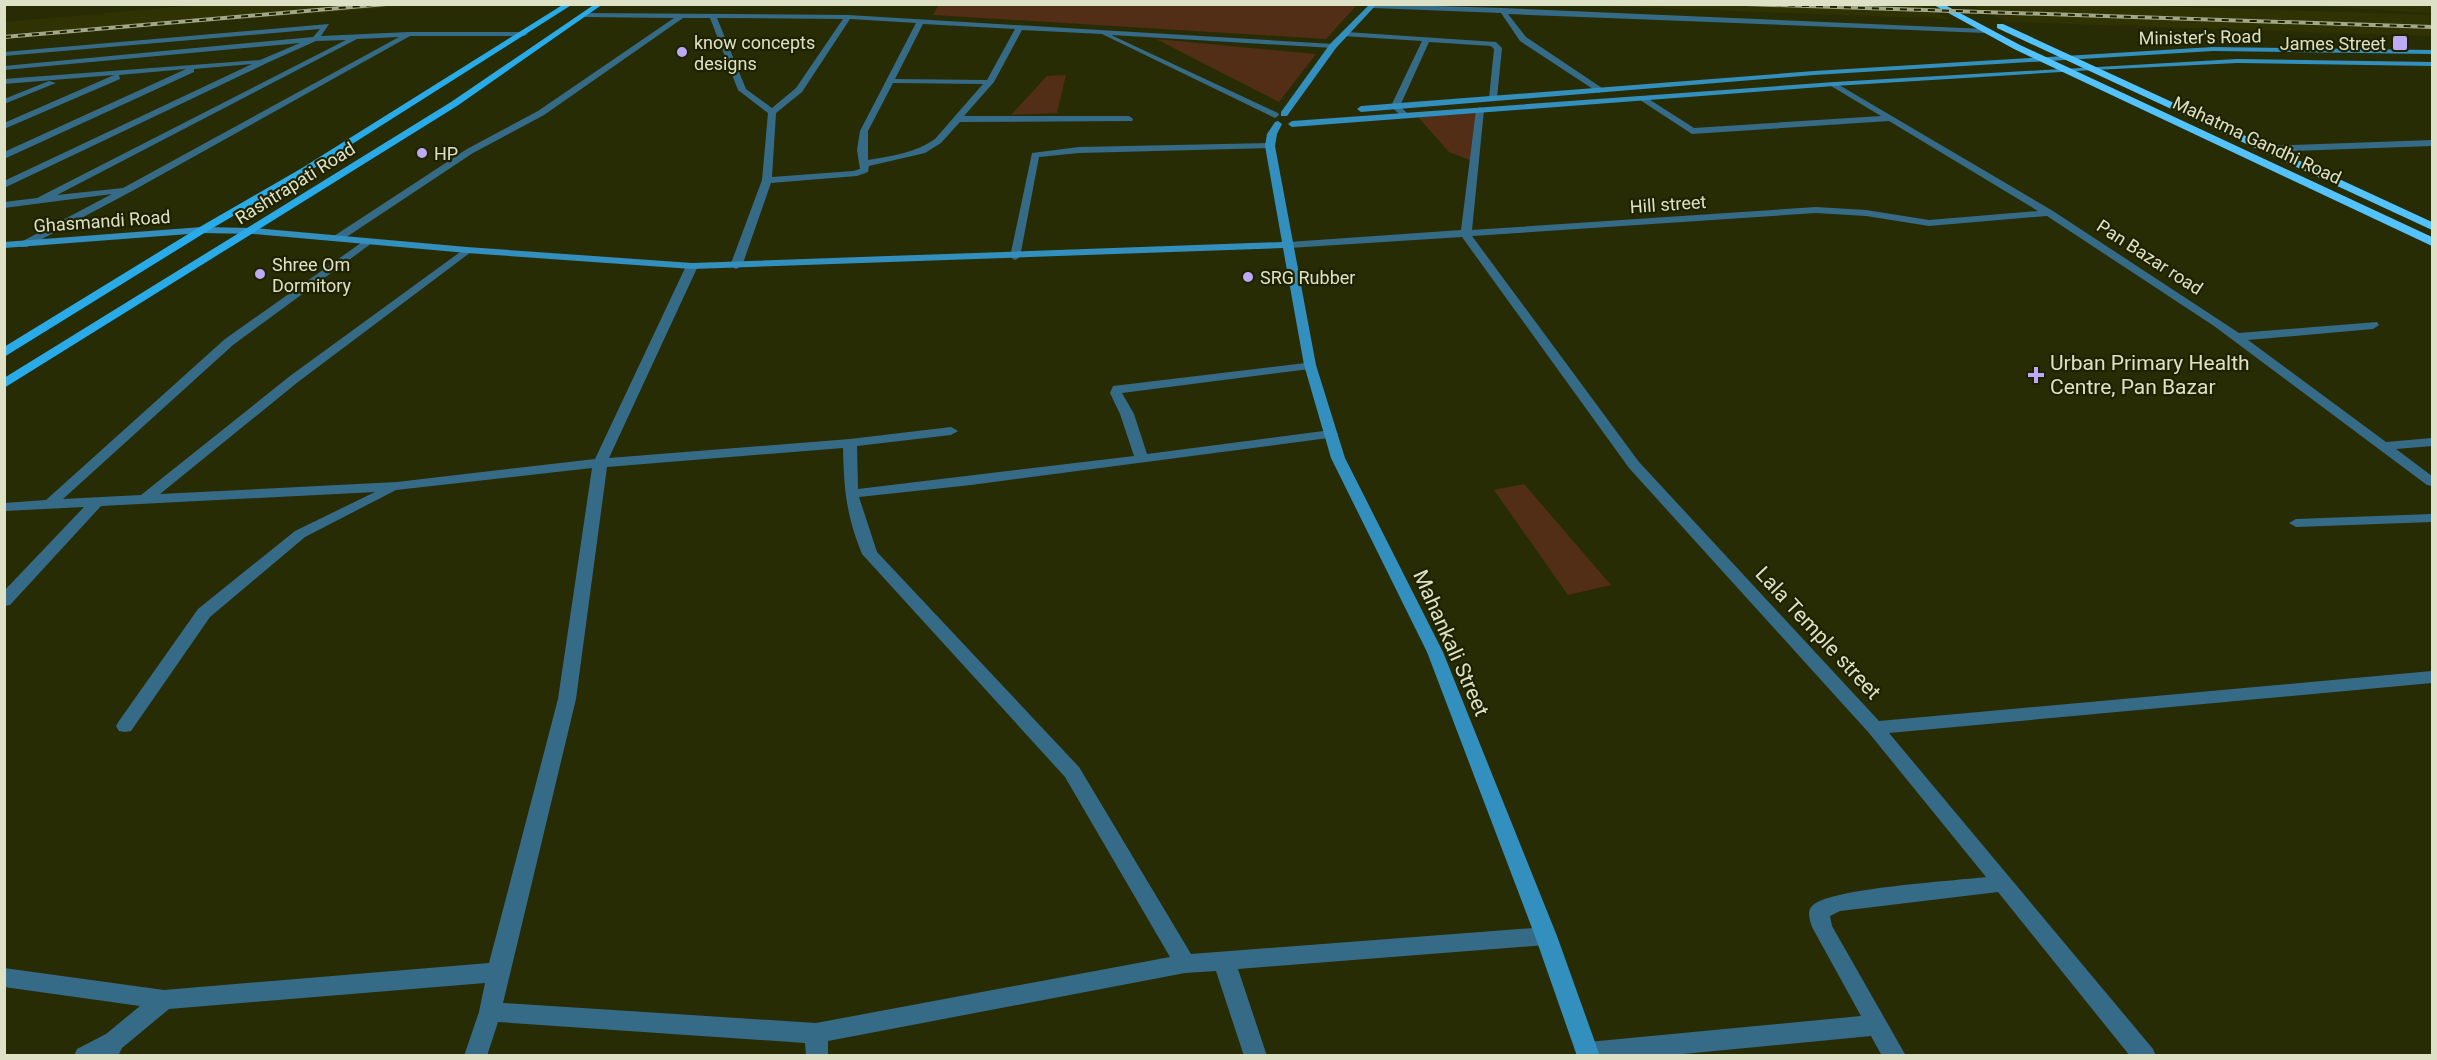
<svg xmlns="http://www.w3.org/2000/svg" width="2437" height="1060" font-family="Roboto,sans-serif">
<rect width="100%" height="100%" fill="#282c05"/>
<g fill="#2f3304">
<polygon points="209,4 415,5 5,39 5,22"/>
<polygon points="1919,5 1950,19 1576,5 1919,4"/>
<polygon points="1975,5 2119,5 2432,15 2432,36 2009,22 1975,7"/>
<polygon points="2300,5 2432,5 2432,13"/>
</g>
<g fill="#512e15">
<polygon points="939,4 1357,4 1357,5 1326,39 933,15"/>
<polygon points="1156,39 1316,54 1279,102"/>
<polygon points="1066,75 1057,113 1011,115 1047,76"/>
<polygon points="1476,113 1477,163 1449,152 1418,117"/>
<polygon points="1524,484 1611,585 1568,595 1494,490"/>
</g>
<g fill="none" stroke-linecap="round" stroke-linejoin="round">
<g fill="#366b88" fill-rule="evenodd">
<polygon points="1370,4 1502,8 1986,29 1990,31 1986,33 1508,14 1526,37 1602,88 1603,90 1599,93 1520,41 1501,13 1373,8"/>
<path d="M582 13 848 15 1333 44 1337 46 1333 48 1111 35 1278 113 1279 115 1275 118 1102 34 1022 30 994 82 964 116H1129L1133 119 1132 121 960 122 941 143 925 153 869 166 868 172 857 176 771 183 742 266 736 269 730 266 762 180 768 113 738 90 710 18H683L544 115 473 153 342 240H334V236L467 149 538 111 674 18 585 17ZM717 18 843 19 796 88 772 108 746 89ZM850 19 916 23 860 131 857 150 860 169 853 171 772 177 776 113 802 92ZM923 24 1015 29 987 80 895 79ZM893 83 983 84 935 139C915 153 892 156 868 160V131Z"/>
<path d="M329 24 321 36 409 32H524L528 34 524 36H410L134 190 27 247H19V243L112 194 4 208V202L37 198 346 40 316 41 269 62 4 188V181L252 64 194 69V72L4 159V152L186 69 119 75 120 79 4 129V123L114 75 4 84V79L260 60 300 43 4 70V66L313 37 320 29 4 56V52ZM399 37 123 188 57 195 357 39Z"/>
<polygon points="1346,32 1496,42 1502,48 1497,98 1493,101 1489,98 1494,49 1491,46 1429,42 1400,106 1410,116 1403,118 1391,106 1422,41 1343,36 1343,32"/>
<polygon points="49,81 56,83 4,104 4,99"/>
<path d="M1834 82 2053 211 2239 333 2377 322 2379 325 2373 329 2248 340 2386 442 2432 438V446L2396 449 2432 476V486L2427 485 2214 326 2047 216 1929 226 1866 216 1816 213 1472 236 1639 462 1879 721 2432 671V683L1889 733 2153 1049 2156 1056H2130L1998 892 1840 911 1830 916 1832 926 1906 1056H1882L1871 1036 1662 1056H1578L1577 1052 1580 1045 1588 1042 1861 1016 1812 927C1810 920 1806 911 1813 905 1833 888 1953 881 1986 877L1869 733 1629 468 1462 237 1289 248 1284 245 1289 242 1461 230 1476 110 1480 107 1484 110 1472 230 1816 207 1866 210 1929 220 2038 211 1889 121 1692 134 1637 98 1644 96 1694 128 1881 116 1831 86 1830 84Z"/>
<polygon points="2432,140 2432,146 2263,152 2258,149 2263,146"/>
<polygon points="1270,143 1273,144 1273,148 1079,153 1039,157 1020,257 1015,260 1010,257 1032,153 1079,147"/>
<path d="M368 238 373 241 372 243 233 345 63 499 141 495 290 376 467 247 472 250 471 252 298 382 160 494 397 482 595 459 686 266 692 263 698 266 609 458 850 439 951 427 958 431 951 435 857 446 858 489 1134 456 1120 414 1110 393 1113 386 1314 362 1316 365 1314 368 1310 369 1122 393 1134 414 1147 454 1331 430 1336 431 1338 434 1336 437 971 485 859 497 877 552 1079 767 1191 954 1546 927 1553 930 1557 936 1553 942 1546 945 1238 969 1267 1056H1244L1216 971 1185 973 828 1041V1056H806L805 1043 498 1022 487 1056H464L479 1012 485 983 169 1009 122 1048 118 1056H74L77 1049 106 1034 140 1006 4 987V968L164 990 489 963 558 699 592 468 396 490 305 537 210 617 131 731 125 732 119 731 116 726 119 721 198 609 295 531 375 492 101 506 10 605 4 606V591L84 507 4 511V503L46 500 225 339ZM843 448C844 490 846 514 862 554L1065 777 1170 957 816 1023 503 1003 576 699 607 467Z"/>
<polygon points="2432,514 2432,522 2296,527 2289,523 2296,519"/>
</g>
<g fill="#328fbe" fill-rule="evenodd">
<polygon points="1370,4 1377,4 1336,48 1287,116 1281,116 1281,112 1330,44"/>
<polygon points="2213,47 2432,50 2432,54 2213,51 1814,75 1361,112 1357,109 1361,106 1814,71"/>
<polygon points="2237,59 2432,62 2432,66 2237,63 2094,70 1834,86 1292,127 1288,124 1292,121 1834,82"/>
<polygon points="1278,121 1282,124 1277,134 1275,146 1316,365 1345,458 1443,652 1557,936 1600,1056 1577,1056 1535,936 1427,652 1331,458 1304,365 1283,248 692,269 467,253 253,234 202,233 4,248 4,242 202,227 253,228 467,247 692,263 1282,242 1265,146 1267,134 1275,122"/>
</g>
<g fill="#28abe8" fill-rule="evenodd">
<polygon points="564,4 573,4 308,172 206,232 4,357 4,347 198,228 302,168"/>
<polygon points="595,4 603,4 457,106 4,388 4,378 451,102"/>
</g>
<g fill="#54c3fd" fill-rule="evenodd">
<polygon points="1932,4 1943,4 2020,45 2432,237 2432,246 2014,49"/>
<polygon points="1997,24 2003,24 2432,222 2432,230 1997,28"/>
</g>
<defs>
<g id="rail">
<polyline points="1746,4 2432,27"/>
<polyline points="4,37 386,4"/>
</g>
</defs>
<use href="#rail" stroke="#a3a789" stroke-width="4"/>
<use href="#rail" stroke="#1e2200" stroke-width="2" stroke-dasharray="7" stroke-linecap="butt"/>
</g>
<g fill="#bcaaf5" stroke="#1e2200" stroke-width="2">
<rect x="2392" y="35" width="16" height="16" rx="3"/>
<circle cx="682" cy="52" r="6"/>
<circle cx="422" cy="153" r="6"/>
<circle cx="260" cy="274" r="6"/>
<circle cx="1248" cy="277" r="6"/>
<path d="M2033 366h6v6h6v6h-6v6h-6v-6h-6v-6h6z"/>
</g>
<g text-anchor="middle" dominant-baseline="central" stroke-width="4.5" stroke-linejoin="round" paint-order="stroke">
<g font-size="18" fill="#dde2c7" stroke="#1e2200">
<text transform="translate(2200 37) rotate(-1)">Minister's Road</text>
<text transform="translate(2257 140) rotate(25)">Mahatma Gandhi Road</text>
<text transform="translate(295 183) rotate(-32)">Rashtrapati Road</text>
<text transform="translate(1668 204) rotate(-4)">Hill street</text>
<text transform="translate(102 221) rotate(-4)">Ghasmandi Road</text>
<text transform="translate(2150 257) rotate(33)">Pan Bazar road</text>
</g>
<g font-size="18" fill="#dde2c7" stroke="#1e2200" text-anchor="start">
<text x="694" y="42">know concepts<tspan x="694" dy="21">designs</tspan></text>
<text x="2386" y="43" text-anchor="end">James Street</text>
<text x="434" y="153">HP</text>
<text x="272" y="264">Shree Om<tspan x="272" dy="21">Dormitory</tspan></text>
<text x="1260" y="277">SRG Rubber</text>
</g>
<g font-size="21" fill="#dde2c7" stroke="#1e2200" text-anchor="start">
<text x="2050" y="363">Urban Primary Health<tspan x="2050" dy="24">Centre, Pan Bazar</tspan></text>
</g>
<g font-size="21" fill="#dde2c7" stroke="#1e2200">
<text transform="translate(1818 633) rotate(47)">Lala Temple street</text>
<text transform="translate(1451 643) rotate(66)">Mahankali Street</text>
</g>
</g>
<rect width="2437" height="1060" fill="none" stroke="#dde2c7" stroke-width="12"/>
</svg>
